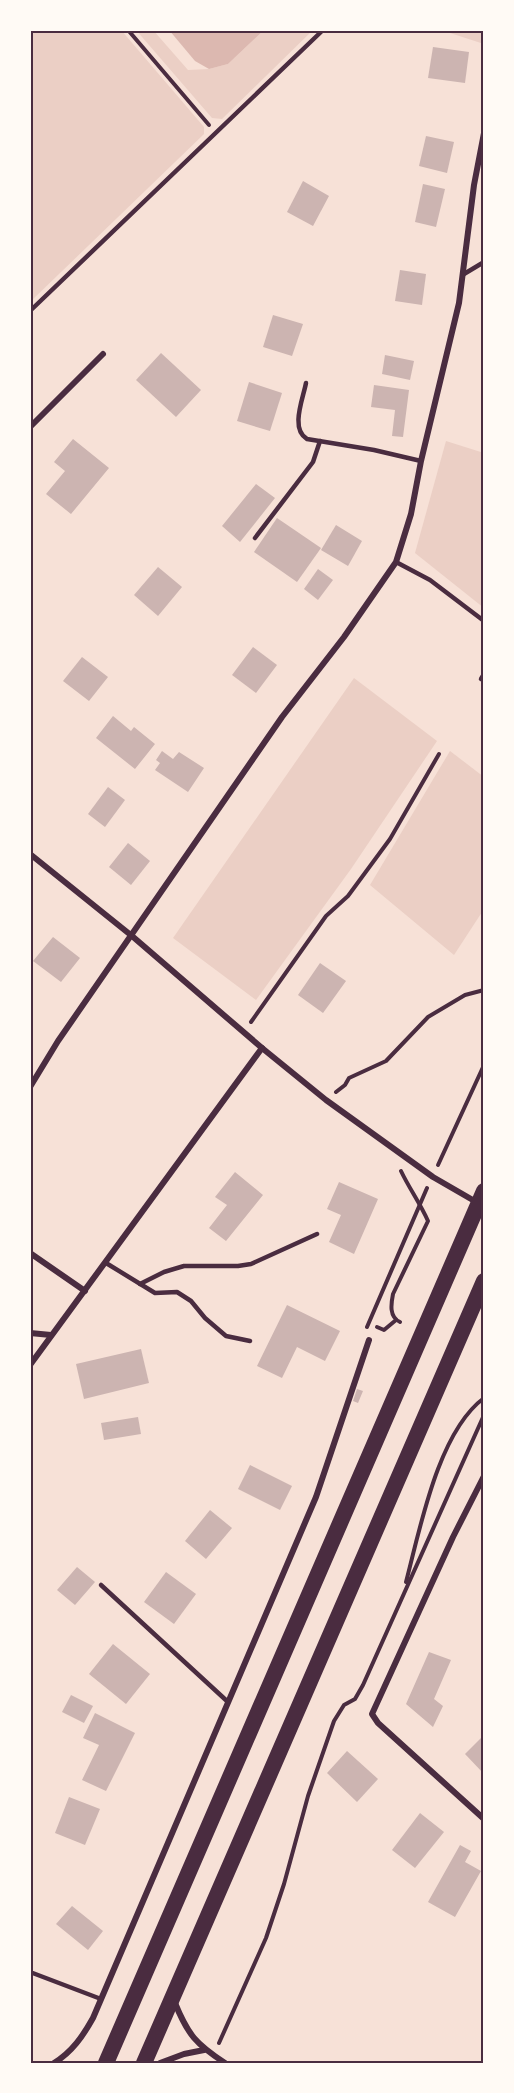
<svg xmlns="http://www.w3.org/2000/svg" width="514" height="2093" font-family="'Open Sans',sans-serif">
<rect width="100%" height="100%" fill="#f7e1d7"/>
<g fill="#ebcfc5">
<polygon points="30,30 121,30 204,127 204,134 30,302"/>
<polygon points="136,30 153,30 188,70 209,69 228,64 264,30 313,30 222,119 212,118"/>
<polygon points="449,30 484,30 484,44 447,32"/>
<polygon points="446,441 484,453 484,608 415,553"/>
<polygon points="354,678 437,741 351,869 256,1000 173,938"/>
<polygon points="450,751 484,777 484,909 454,955 370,885"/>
</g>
<polygon fill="#dcb8b0" points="169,30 264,30 228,64 209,69 195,61"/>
<g fill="#ccb4b1">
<polygon points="433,47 469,52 465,83 428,78"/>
<polygon points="426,136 454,142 447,173 419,166"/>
<polygon points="303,181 329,196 313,226 287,212"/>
<polygon points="423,184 445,189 436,227 415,222"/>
<polygon points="400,270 426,274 422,305 395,301"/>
<polygon points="273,315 303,324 292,356 263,347"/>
<polygon points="161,353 201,390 176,417 136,380"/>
<polygon points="385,355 414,361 410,380 382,374"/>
<polygon points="249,382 282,393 270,431 237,421"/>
<polygon points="374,385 409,390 403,437 392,436 395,410 371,407"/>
<polygon points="73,439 109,468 71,514 46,494 65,471 54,462"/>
<polygon points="256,484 275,498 240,542 222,526"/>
<polygon points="277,518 321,548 297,582 254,552"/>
<polygon points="336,525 362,541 348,566 321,550"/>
<polygon points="158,567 182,587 158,616 134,595"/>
<polygon points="318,569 333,580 318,600 304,589"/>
<polygon points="253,647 277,665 256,693 232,675"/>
<polygon points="82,657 108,677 89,701 63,681"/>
<polygon points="113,716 131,731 134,727 155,744 135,769 96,738"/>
<polygon points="162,751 173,759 179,752 204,768 188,792 155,770 160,763 156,760"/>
<polygon points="108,787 125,800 105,827 88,814"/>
<polygon points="128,843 150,861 131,885 109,867"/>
<polygon points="53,937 80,958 61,982 33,961"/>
<polygon points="320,963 346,981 323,1013 298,995"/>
<polygon points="235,1172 263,1195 226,1241 209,1228 227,1205 215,1197"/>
<polygon points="339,1182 378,1199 354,1254 329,1242 341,1215 327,1209"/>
<polygon points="287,1305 340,1331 325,1361 297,1347 282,1378 257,1366"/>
<polygon points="141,1349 149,1383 84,1399 76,1364"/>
<polygon points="357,1389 363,1391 358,1403 353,1401"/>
<polygon points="138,1417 141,1434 104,1440 101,1423"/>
<polygon points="250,1465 292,1486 280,1510 238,1489"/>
<polygon points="210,1510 232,1528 206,1559 185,1541"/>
<polygon points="77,1567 95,1582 75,1605 57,1590"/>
<polygon points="166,1572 196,1594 174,1624 144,1602"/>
<polygon points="113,1644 150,1674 126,1704 89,1674"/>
<polygon points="429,1652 451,1660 434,1699 443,1706 433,1727 406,1704"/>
<polygon points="71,1695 93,1706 84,1723 62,1712"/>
<polygon points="95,1713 135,1733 106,1791 82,1780 99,1745 83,1738"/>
<polygon points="484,1735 484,1774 465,1754"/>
<polygon points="347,1751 378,1779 357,1802 327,1773"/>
<polygon points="69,1797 100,1809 85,1845 55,1833"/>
<polygon points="420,1813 444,1832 415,1868 392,1850"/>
<polygon points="460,1845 471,1851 465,1862 481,1871 455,1917 428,1902"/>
<polygon points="72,1906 103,1931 88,1950 56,1924"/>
</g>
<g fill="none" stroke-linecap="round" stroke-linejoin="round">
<g stroke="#4a2c40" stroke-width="4">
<polyline points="128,30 209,125"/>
<polyline points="251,1022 326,916 348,896 390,839 439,754"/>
<polyline points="336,1092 345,1085 349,1078 386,1061 428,1017 465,995 484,990"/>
<polyline points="438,1165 484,1065"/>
<path d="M400 1322C389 1317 391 1304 393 1294L428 1221C420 1203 409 1188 401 1171"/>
<polyline points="367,1327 427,1188"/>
<polyline points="377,1327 384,1330 396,1320"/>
<polyline points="483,1357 484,1369"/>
<path d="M406 1582C420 1529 438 1432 484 1398"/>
<polyline points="219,2043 266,1938 284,1884 308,1796 334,1721 344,1705 355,1699 363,1685 484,1415"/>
</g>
<g stroke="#4a2c40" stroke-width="4.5">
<polyline points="464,274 484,262"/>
<polyline points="30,311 323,30"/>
<path d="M306 383C303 399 290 429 307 439L374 450 421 461"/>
<polyline points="255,538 313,462 320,441"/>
<polyline points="396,562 430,580 484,621"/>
<polyline points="481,679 484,674"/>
<polyline points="106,1263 155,1293 177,1292 191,1301 205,1318 226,1336 250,1341"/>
<polyline points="140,1284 164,1272 184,1266 238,1266 251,1264 317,1234"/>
<polyline points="101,1585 228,1702"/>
<polyline points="30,1972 101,1999"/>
</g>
<g stroke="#4a2c40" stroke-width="6">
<polyline points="30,427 103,354"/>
<polyline points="30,854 132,936 262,1048 326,1100 433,1177 478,1203"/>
<polyline points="30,1087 58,1041 282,717 344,637 396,562 411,514 421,461 459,303 474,185 484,133"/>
<polyline points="30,1253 85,1291"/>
<polyline points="30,1333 51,1335"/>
<polyline points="30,1365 262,1048"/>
<polyline points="484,1476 453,1537 372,1714 378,1723 484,1819"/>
<path d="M175 2003C188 2035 196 2044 225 2063"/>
<path d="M54 2063C72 2052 83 2036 93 2018L316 1497 369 1340"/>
<polyline points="160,2063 184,2054 204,2050"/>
</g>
<g stroke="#4a2c40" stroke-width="16">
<polyline points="106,2063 484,1191"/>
<polyline points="144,2063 484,1281"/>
</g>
</g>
<rect width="514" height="2093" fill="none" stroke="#fffaf5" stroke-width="63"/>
<rect x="32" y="32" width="450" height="2030" fill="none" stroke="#4a2c40" stroke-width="2"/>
</svg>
